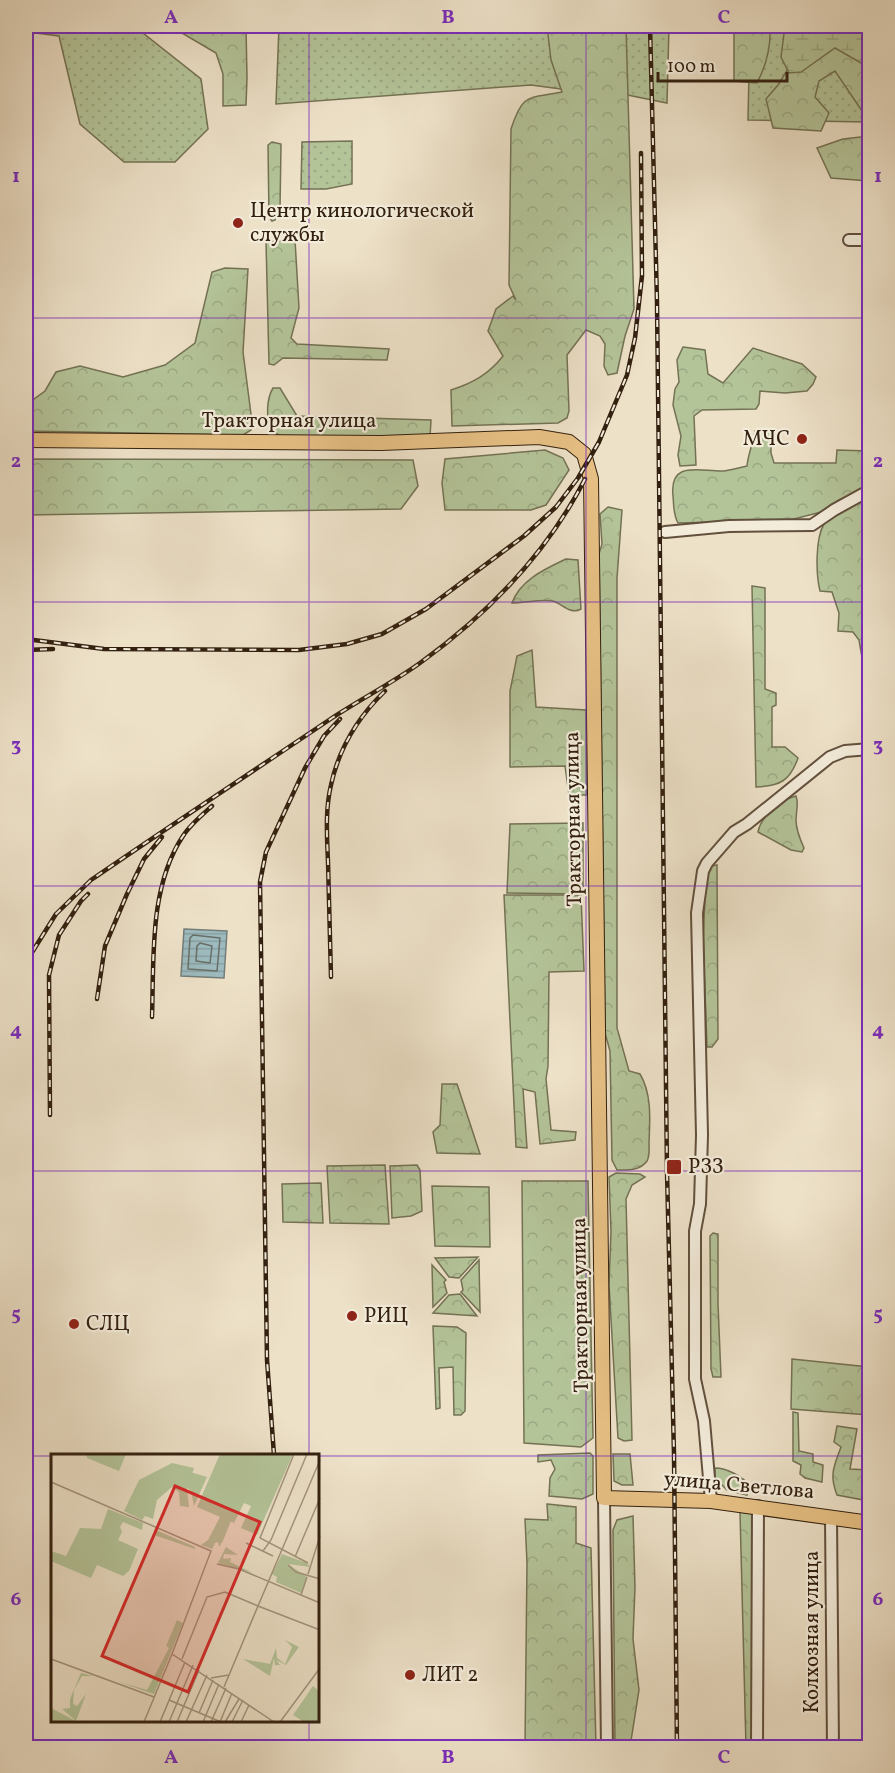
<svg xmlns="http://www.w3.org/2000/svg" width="895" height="1773" font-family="Vollkorn,serif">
<defs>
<pattern id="grass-dots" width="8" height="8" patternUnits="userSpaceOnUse" patternTransform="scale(1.5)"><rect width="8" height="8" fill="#b4c499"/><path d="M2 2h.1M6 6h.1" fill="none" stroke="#9ba883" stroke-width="1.8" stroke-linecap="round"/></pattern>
<pattern id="forest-crowns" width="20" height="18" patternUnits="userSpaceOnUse" patternTransform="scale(1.5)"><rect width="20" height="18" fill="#b4c499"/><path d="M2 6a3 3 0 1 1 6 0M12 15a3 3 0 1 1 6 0" fill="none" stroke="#9ba883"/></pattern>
<pattern id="wetland-marsh" width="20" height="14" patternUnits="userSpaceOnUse" patternTransform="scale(1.5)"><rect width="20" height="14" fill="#b4c499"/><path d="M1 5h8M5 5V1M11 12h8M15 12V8" fill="none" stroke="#9ba883"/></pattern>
<pattern id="water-rules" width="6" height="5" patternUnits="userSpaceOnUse" patternTransform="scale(1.5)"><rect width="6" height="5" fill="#9dbbbf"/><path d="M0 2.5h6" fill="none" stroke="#88a0a3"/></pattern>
</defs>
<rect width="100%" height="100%" fill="#ede1c8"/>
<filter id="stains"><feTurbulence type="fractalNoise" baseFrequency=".00333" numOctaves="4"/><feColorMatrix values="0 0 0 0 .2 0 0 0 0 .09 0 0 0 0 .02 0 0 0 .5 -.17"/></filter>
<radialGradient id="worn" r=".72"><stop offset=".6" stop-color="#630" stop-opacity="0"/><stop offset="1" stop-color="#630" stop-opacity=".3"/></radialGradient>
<g fill="url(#grass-dots)" stroke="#747254" stroke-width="1.5">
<polygon points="26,26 134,26 201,79 208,129 175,162 124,162 80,124 59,36 28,32 26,31"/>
<polygon points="279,26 669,26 667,103 588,87 561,89 531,85 276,104"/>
<polygon points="750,26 869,26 869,122 748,120"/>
<polygon points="352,141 352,184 326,189 301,189 302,142"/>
</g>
<g fill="url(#forest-crowns)" stroke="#747254" stroke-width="1.5">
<polygon points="170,26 246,26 247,78 246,105 223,106 223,74 216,53"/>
<path d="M547 26H626L634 309 625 336 617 373 608 375 604 366 605 344 600 336 586 330 567 355 569 411 567 418 558 423 452 426 451 390C473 383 489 374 503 356L488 331 496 309 513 296 516 300 509 285 511 129C523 92 528 99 562 92L551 60Z"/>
<path d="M734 26H770C771 45 766 66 757 83L734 81Z"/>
<polygon points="814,27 869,52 869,111 862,111 835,71 819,81 815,97 829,113 821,131 773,128 766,99 778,85"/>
<polygon points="869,136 869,181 831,178 817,148 843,139"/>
<polygon points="272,142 281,144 280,208 275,220 272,221 269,217 268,145"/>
<polygon points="295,240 299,308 291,338 297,344 389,349 387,360 283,358 274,365 269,364 266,242"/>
<polygon points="225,268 248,269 243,352 252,422 251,430 243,435 26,431 26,405 45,391 56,372 80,366 123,377 165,365 195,343 212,272"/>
<polygon points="683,347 705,350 708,374 723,383 753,348 802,364 816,377 813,384 807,391 785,393 760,391 759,404 756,409 702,410 694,416 696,465 680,466 678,455 681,436 673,405 675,389 679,382 677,360"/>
<path d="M273 388H280L297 416 431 420 430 437 280 436C279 435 272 430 272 429 265 418 267 398 273 388Z"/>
<path d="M771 429V453L774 463H836L837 450 869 451V488L839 500 825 511 790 520 678 523C673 514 674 506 673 496 669 459 701 472 724 471 731 470 739 468 747 466 748 454 753 444 755 431Z"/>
<polygon points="545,450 563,458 569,470 546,505 531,510 445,510 442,483 445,459"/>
<polygon points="26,459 413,460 418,486 401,509 26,515"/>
<path d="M861 501H869V665L863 663 859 640 853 632 838 631 839 613 832 592 820 591C816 575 815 539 824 524 831 513 850 507 861 501Z"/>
<path d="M608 507 622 510 617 578V1028L629 1071 640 1074C652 1094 650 1120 649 1143 649 1149 650 1156 647 1161 640 1171 627 1170 617 1170L612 1160 610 1051 605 1033 599 554 602 544 600 514Z"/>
<path d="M566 559 578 560 581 609C570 615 563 604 553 601 541 599 524 603 512 603 520 580 545 569 566 559Z"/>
<path d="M752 586 765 588V689L776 693V705L772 707V747H785L798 758C790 781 780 786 756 787Z"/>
<polygon points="532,650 536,707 586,710 587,795 569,795 565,766 510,767 510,691 517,656"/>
<path d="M796 796C799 804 796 811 796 820 796 830 800 839 804 848L802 852 791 850 758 832C761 816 780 800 796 796Z"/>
<polygon points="583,823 583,894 507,893 510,824"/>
<polygon points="717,865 718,1039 712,1047 707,1047 703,940 706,879 712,866"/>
<polygon points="581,895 584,971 549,972 548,1066 546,1079 551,1130 576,1132 575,1140 540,1144 535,1092 523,1089 527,1148 516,1147 504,895"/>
<polygon points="442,1084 457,1084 480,1154 437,1153 433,1132 440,1125"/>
<polygon points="385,1165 389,1224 330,1223 327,1166"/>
<polygon points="417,1165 420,1170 422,1211 411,1216 392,1218 390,1166"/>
<polygon points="616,1173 640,1174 645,1177 632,1185 626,1199 632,1440 624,1441 618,1438 609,1285 611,1231 609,1177"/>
<polygon points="522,1181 588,1181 593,1438 581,1447 524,1443"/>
<polygon points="321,1183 323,1223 283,1222 282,1184"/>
<polygon points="432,1186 489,1187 490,1247 435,1246"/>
<polygon points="713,1233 718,1234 718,1304 721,1377 713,1377 711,1369 710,1236"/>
<polygon points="478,1257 459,1278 449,1277 435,1258"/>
<polygon points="479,1260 480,1312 461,1292 463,1290 461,1280"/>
<polygon points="432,1265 446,1280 444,1282 447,1293 433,1307"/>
<polygon points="460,1294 477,1316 433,1313 449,1295"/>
<polygon points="433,1326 457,1327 466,1333 465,1411 461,1415 454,1415 453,1367 439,1368 440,1408 436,1409"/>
<polygon points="792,1359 869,1367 869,1415 791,1409"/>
<polygon points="793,1412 798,1413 799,1451 813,1454 813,1462 823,1465 822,1482 805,1478 800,1474 801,1465 793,1461"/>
<path d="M837 1426 857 1429 850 1469 869 1470V1501L837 1495C829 1475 834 1466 841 1447L834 1442Z"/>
<polygon points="590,1453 593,1456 593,1494 582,1499 549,1496 550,1478 555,1469 551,1460 538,1462 538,1455"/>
<polygon points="613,1454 630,1454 633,1485 622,1485 614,1481"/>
<path d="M715 1468C726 1468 743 1476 749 1486L747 1495 727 1490 715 1478Z"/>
<polygon points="547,1504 576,1507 576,1543 591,1548 596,1747 525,1747 527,1563 525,1519 548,1520"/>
<polygon points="740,1512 753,1513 754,1747 746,1747"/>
<polygon points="633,1516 635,1587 633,1639 639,1690 630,1747 615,1747 613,1530 617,1520"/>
</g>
<polygon fill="url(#wetland-marsh)" stroke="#747254" stroke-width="1.5" points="785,26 860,26 869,35 869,53 861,63 835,48 801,72 789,73 781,57"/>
<polygon fill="url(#water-rules)" stroke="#737d79" stroke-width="1.5" points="184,929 227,931 224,978 181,976"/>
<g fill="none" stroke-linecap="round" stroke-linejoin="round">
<g stroke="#686e67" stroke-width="1.5">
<polygon points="193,935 220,938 217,971 188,969 190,938"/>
<polygon points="200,943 212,946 210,963 196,961 197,946"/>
</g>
<defs>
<g id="minor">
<polyline points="849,240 870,240"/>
<polyline points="665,532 729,526 812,525 834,510 863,494 870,494"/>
<polyline points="604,1498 607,1748"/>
<polyline points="711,1501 704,1421 695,1379 695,1231 700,1204 702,1135 697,913 703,871 707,863 734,832 747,824 830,757 845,751 870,749"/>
<polyline points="831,1517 833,1748"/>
<polyline points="757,1748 758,1506"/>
</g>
<polyline id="major" points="26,440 381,443 539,437 569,442 584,454 591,479 604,1498 711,1501 870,1523"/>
</defs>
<use href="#minor" stroke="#62503d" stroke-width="14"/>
<use href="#major" stroke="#33200f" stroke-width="16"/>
<use href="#minor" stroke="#f3ecdb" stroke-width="10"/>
<use href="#major" stroke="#e6c084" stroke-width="14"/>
<defs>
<g id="rail">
<polyline points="650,26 657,302 667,1172 674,1454 677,1748"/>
<polyline points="26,639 104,649 299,650 347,644 382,634 426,609 524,536 556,507 578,478 599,442 627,375 635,338 642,276 641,153"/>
<polyline points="26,650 53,649"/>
<path d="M26 962 56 914 91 880C171 825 252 772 332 718 361 699 392 683 420 663 488 614 547 553 585 479"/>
<path d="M331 977C330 939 329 901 328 862 327 837 325 810 331 785 339 748 359 716 385 691"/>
<polyline points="97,999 105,946 127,894 144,859 162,837"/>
<path d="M152 1017C154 958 149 887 183 836 190 825 202 815 212 806"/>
<polyline points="50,1115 49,975 59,935 81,901 88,894"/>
<polyline points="274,1455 267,1360 260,882 266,852 305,768 324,736 340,719"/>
</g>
</defs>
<use href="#rail" stroke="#33200f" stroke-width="4.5"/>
<use href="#rail" stroke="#f3ecdb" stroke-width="2" stroke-dasharray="7" stroke-linecap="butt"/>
</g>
<path fill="none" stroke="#7b2cbf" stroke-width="1.5" stroke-opacity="0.55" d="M309 26V1455M586 26V1748M26 318H870M26 602H870M26 886H870M26 1171H870M26 1456H52M318 1456H870M309 1720V1748"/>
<g fill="#8f2418" stroke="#f3ecdb" stroke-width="2">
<circle cx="238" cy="223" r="6"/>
<circle cx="802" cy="439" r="6"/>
<rect x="666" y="1159" width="16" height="16" rx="3"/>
<circle cx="352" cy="1316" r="6"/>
<circle cx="74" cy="1324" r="6"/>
<circle cx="410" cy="1675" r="6"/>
</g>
<g text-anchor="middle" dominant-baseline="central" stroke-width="4.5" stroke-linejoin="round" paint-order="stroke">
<g font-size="21" fill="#33200f" stroke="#f3ecdb" text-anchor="start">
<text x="250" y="211">Центр кинологической<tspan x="250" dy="24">службы</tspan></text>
<text x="790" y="439" text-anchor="end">МЧС</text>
<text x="688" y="1167">РЗЗ</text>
<text x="364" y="1316">РИЦ</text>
<text x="86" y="1324">СЛЦ</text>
<text x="422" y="1675">ЛИТ 2</text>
</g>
<g font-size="21" fill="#33200f" stroke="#f3ecdb">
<text x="289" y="421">Тракторная улица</text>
<text transform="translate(574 819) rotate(-91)">Тракторная улица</text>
<text transform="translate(581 1305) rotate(-91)">Тракторная улица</text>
<text transform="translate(739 1486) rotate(5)">улица Светлова</text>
<text transform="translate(812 1632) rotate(-90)">Колхозная улица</text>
</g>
</g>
<g transform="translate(51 1454)">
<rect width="268" height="268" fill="#ede1c8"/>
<path d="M35 0H75L68 17 36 4ZM169 0H242L206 81 190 74 200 52 193 49 183 69 146 53ZM121 9 143 14 136 35 138 53 129 52 128 38 121 33 106 46 102 65 94 62 91 66 73 57 88 26ZM57 55 92 69 91 76 72 68 69 73 71 78 67 86 87 95 78 117 72 122 46 111 40 124 0 107V97L15 102 29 74 50 75Z" fill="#b4c499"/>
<path d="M190 0H206L172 87 168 93 167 88 164 89 161 95 150 91 157 86 169 63H174L181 38 178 29ZM213 0H228L215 19 227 32 222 39 211 33 201 51 195 46ZM115 16 132 22 136 17 156 23 143 52 140 37 134 32 129 37 125 28 107 38 92 56 86 48 99 38 103 23ZM105 76 144 93V95L103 81ZM175 93 187 101 173 100 172 105 180 104 179 108 202 119 167 109ZM231 100 256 109 259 113 237 110 256 123 250 139 225 128 226 123 221 120ZM126 166 132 169 103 240 65 227 96 236 118 194 115 192ZM234 186 248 193 235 211 225 206 229 211H224L223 204 219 222 192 205 219 210 225 194 226 204 234 210 241 193ZM30 219 42 222H31L23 236 22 250 26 252 35 240 25 267 11 255 19 254V245ZM0 254 23 266 24 268H0Z" fill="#b4c499"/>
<path d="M262 232 268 237V268H253L242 261Z" fill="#b4c499"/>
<path fill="none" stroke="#a3947e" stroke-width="1.5" d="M243 0 209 84 257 109M0 28 160 97 121 200 223 268M195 89 222 102M212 97 220 86 256 0M244 103 269 44M166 110 188 115 269 149M237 111 245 118 269 125M257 120 269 82M250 141 256 123M0 205 103 243M131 205 156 143 174 138 207 152 269 6M160 224 178 221M173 233 207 152 269 176M118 246 170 268M148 259 162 226M93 268 121 200M109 268 134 208M118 268 142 211M126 268 148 216M135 268 156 221M152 268 168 230M160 268 175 234M169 268 181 239M174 268 188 245M181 268 192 246M190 268 198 251M229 268 269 214"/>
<path fill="#d62828" fill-opacity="0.15" stroke="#d62828" stroke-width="3" d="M124 32 209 68 137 238 51 202Z"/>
<rect width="268" height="268" fill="none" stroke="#33200f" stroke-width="3"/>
</g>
<rect width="895" height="1773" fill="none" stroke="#ede1c8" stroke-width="66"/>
<path d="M658 72v9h129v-9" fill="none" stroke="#33200f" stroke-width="3"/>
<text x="667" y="72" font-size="18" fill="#33200f" stroke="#f3ecdb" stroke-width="4.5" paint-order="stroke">100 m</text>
<rect x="33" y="33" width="829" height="1707" fill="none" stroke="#7b2cbf" stroke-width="2"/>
<g font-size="20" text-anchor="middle" font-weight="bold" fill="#7b2cbf">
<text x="171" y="23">A</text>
<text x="448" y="23">B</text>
<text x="724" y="23">C</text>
<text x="16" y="182">1</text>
<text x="878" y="182">1</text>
<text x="16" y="467">2</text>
<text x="878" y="467">2</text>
<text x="16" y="751">3</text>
<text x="878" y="751">3</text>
<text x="16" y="1036">4</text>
<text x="878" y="1036">4</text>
<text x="16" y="1320">5</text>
<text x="878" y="1320">5</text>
<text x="16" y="1605">6</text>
<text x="878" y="1605">6</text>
<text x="171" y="1763">A</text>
<text x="448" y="1763">B</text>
<text x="724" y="1763">C</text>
</g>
<rect width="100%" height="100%" filter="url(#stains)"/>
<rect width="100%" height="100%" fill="url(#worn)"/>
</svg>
